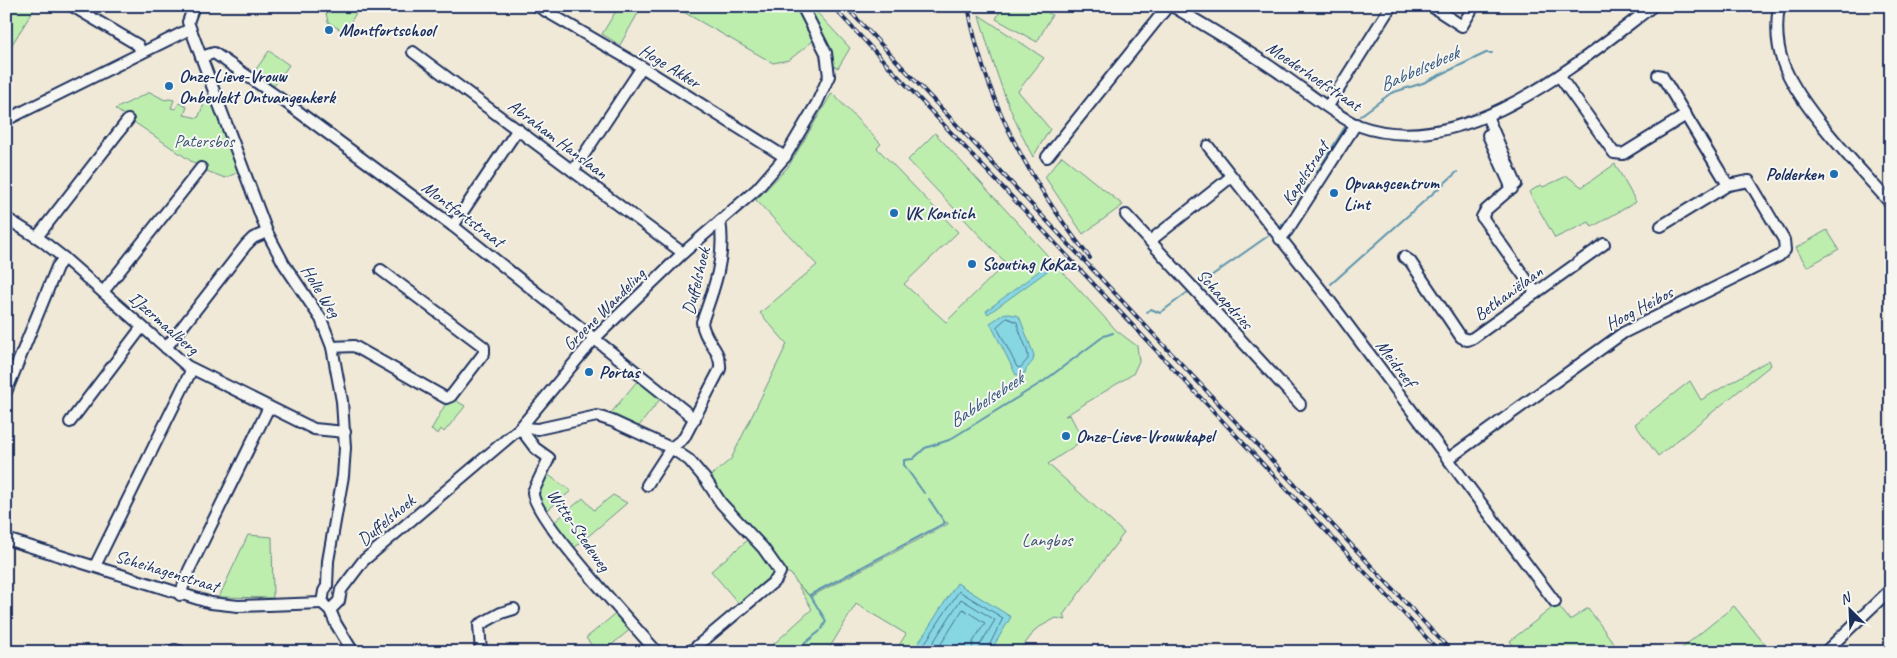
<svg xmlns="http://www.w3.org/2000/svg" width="1897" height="658" font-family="Caveat,sans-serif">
<rect width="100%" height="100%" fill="#f0e9d7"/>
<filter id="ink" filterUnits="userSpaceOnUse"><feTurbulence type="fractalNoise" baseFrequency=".02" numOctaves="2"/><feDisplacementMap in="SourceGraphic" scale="10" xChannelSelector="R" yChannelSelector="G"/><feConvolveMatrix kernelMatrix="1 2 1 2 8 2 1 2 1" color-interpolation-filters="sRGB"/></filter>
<g filter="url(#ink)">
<g fill="#bdeeae" stroke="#6c8e86" fill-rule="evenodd">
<polygon points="6,6 36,6 6,54"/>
<polygon points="331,6 353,6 358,10 344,32 328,22 326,13"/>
<polygon points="619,6 642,6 620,45 602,34"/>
<polygon points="673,6 795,6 813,41 789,60 773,63"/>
<polygon points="805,6 811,6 850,48 838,68 834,66 831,53"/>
<polygon points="1003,6 1036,6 1052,15 1037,42 996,19"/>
<path d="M979 15 1044 58 1018 91 1050 129 1033 157C1007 108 994 68 979 15Z"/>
<polygon points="269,51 289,65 274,86 254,72"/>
<polygon points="210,90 241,171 225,178 204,170 115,109 150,92 165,100 169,99 174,100 171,108 176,109 179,103 187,107 184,115 198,118"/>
<path d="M832 93 881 144 877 148 958 232 904 284 946 322 1006 263 908 160 935 133 1117 331 1137 346 1139 361 1133 374 1065 416 1070 415 1083 440 1048 464 1124 533 1063 615 1066 620 1056 618 1036 629 1019 652H906L898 647 906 634 856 604 830 647 824 652H765L812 609 791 574 783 571 776 557 740 520 707 479 731 459 787 344 760 313 817 265 756 200 788 167ZM947 522 948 524 810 597 799 585 809 595Z"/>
<polygon points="1062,156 1123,205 1083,234 1045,177"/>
<polygon points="1615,164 1636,202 1592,227 1589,222 1555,238 1529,192 1541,185 1543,187 1567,176 1582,187"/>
<polygon points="1827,230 1839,249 1807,267 1796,248"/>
<polygon points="1769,360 1771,365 1658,456 1635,424 1690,381 1701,400"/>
<polygon points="638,380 661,398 639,426 611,413"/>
<polygon points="455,400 465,406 463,409 444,432 441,429 438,434 431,430 445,405"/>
<polygon points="544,472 571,491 544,513 535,490"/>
<polygon points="613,495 627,503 572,550 552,524 583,498 594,510"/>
<polygon points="248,535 272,537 273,598 219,597"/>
<polygon points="749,539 774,572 773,576 739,604 711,571"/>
<polygon points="1557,604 1570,620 1588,608 1620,652 1515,652 1516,650 1510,641"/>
<polygon points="1734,606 1771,652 1677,652"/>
<polygon points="619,611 633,627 603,652 597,652 586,638"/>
</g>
<g fill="#87d7e3" stroke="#5c94ae">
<polygon points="1047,265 1050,269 988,314 986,311"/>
<polygon points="1005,313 1019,316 1034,355 1033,361 1026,369 1025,373 1016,375 990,323"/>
<polygon points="957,583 1011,617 990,652 917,652 914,650"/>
</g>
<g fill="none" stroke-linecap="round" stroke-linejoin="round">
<g stroke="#467293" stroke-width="1">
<path d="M1007 318 1017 322C1019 334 1029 349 1028 359L1020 368 1017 367 997 327Z"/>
<polyline points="919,652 959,591 1003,618 986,652"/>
<polyline points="927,652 961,599 995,620 980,645 979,652"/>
<polyline points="936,652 963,609 985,623 973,642 972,652"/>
</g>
<g stroke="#5c94ae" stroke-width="2">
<polyline points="1360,116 1391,93 1423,83 1486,53 1492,53"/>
<polyline points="1314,177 1345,127"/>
<polyline points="1281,226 1288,219 1309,185"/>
<polyline points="1201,283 1268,236"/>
<polyline points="1331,284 1457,172"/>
<polyline points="1147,312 1151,309 1160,313 1188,292"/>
<polyline points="924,493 904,465 904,460 913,459 925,448 949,440 1044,381 1104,336 1113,333"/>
<polyline points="822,629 826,621 810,595 945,523 929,499"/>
<polyline points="794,652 820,631"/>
</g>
<defs>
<g id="minor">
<polyline points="72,6 138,45 141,53"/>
<polyline points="194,6 188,22 267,232 284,264 321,319 332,347 342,401 345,448 343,476 328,561 327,586 324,591 322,603 330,610 336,624 353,652"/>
<polyline points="537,6 642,67 785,157"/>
<path d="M1172 6C1209 28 1246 49 1281 74 1301 87 1337 117 1357 125 1462 164 1576 64 1653 6"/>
<polyline points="1431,6 1462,26 1474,6"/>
<path d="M1779 6C1776 25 1777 46 1783 63 1799 107 1859 167 1891 204"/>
<polyline points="413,52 683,253"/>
<polyline points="201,57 214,53 288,104 453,226 695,419"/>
<polyline points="1658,75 1662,76 1728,185"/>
<polyline points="1560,77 1614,153 1623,154 1686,115"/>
<polyline points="1328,106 1391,6"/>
<polyline points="1487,116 1516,184 1486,210 1482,217 1536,293"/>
<polyline points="6,120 190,29"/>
<polyline points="1488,135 1512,189"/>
<polyline points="1208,146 1326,296 1555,602"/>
<polyline points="1047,157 1168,6"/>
<polyline points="573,171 642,67"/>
<polyline points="1126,215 1300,404"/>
<polyline points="6,218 41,240 64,258 187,366 314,429 345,432"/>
<polyline points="453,226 518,129"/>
<polyline points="37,237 128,120"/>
<polyline points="1280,239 1287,231 1356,124"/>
<polyline points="1150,241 1231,177"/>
<polyline points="1404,257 1410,261 1461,337 1467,340 1473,338 1604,244"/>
<polyline points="103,292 201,168"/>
<polyline points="332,347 354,346 446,398 451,396 484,353 484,347 381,270"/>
<polyline points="166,348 246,245 253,238 267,232"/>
<polyline points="6,392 57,267 64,258"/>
<polyline points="70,422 142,327"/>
<polyline points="520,428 538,429 597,416 612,421 671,448 689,460 706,480 721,503 763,548 780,572 776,580 690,652"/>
<path d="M520 428 535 448 549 458 533 492C531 515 637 629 657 652"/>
<polyline points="1448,459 1623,333 1779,256 1785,250 1784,240 1749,181 1728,185 1661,226"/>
<path d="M647 485 671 448 684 438 720 369C722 350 703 340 702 322 714 289 726 257 720 221"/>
<polyline points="6,539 211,603 238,606 322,603"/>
<polyline points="95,566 192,369"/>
<polyline points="180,595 189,570 269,407"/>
<polyline points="330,610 339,601 341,590 363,561 520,428 595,338 683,253 757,189 785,157 817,103 829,76 826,53 802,6"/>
<polyline points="169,652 175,650 182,652"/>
<polyline points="481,652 479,625 501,613 514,609"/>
<polyline points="1825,652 1891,589"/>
</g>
</defs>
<use href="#minor" stroke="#1b2f5e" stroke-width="14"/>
<use href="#minor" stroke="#f6f6f2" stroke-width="10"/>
<defs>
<g id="rail">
<polyline points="832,6 1440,652"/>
<polyline points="845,6 1452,652"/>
<path d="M968 6C984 99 1032 185 1090 258"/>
</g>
</defs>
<use href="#rail" stroke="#1b2f5e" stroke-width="4"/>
<use href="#rail" stroke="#f6f6f2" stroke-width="2" stroke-dasharray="5.5" stroke-linecap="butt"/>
</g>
</g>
<g fill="#1f6fb2" stroke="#f6f6f2" stroke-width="2">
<circle cx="329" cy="30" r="5"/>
<circle cx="169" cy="86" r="5"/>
<circle cx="1834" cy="174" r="5"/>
<circle cx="1334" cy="193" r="5"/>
<circle cx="894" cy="213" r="5"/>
<circle cx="972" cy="264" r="5"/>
<circle cx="589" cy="372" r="5"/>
<circle cx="1066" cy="436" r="5"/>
</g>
<g text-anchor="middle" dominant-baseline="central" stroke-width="4" stroke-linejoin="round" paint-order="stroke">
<g font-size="18" font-weight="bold" fill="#1b2f5e" stroke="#f6f6f2" text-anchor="start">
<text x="339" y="30">Montfortschool</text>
<text x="179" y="76">Onze-Lieve-Vrouw<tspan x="179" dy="21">Onbevlekt Ontvangenkerk</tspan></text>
<text x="1824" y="174" text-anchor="end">Polderken</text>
<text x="1344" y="183">Opvangcentrum<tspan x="1344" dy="21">Lint</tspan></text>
<text x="904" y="213">VK Kontich</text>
<text x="982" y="264">Scouting KoKaz</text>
<text x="599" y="372">Portas</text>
<text x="1076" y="436">Onze-Lieve-Vrouwkapel</text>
</g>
<g font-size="18" fill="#1b2f5e" stroke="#f6f6f2">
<text transform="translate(670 66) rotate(32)">Hoge Akker</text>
<text transform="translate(1314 76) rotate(34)">Moederhoefstraat</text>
<text transform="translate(558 139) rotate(37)">Abraham Hanslaan</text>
<text transform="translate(1305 173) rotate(-57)">Kapelstraat</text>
<text transform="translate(463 214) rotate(37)">Montfortstraat</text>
<text transform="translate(696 281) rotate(-76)">Duffelshoek</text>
<text transform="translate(321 291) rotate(58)">Holle Weg</text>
<text transform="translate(1508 293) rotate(-36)">Bethaniëlaan</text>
<text transform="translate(1225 299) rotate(48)">Schaapdries</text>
<text transform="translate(1639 308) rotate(-28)">Hoog Heibos</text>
<text transform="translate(604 309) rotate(-45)">Groene Wandeling</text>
<text transform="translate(164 323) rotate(41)">IJzermaalberg</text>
<text transform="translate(1396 363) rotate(53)">Meidreef</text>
<text transform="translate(386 520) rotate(-40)">Duffelshoek</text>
<text transform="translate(579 530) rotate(55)">Witte-Stedeweg</text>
<text transform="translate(167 571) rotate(17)">Scheihagenstraat</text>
</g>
<g font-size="18" fill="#3b556e" stroke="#f6f6f2">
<text x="204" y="141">Patersbos</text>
<text x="1047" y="540">Langbos</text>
</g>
<g font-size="19" font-style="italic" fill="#36597f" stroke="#f6f6f2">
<text transform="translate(1419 69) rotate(-24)">Babbelsebeek</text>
<text transform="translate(986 400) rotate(-33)">Babbelsebeek</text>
</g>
</g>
<rect width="1897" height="658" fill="none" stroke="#f6f6f2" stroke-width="25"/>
<rect x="12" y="12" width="1872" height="633" fill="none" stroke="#1b2f5e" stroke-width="2" filter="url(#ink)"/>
<g transform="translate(1850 610) rotate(336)" stroke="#f6f6f2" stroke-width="4" paint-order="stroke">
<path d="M0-4L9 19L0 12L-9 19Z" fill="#1b2f5e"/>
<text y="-8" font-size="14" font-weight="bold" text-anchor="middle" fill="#1b2f5e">N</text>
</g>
</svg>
